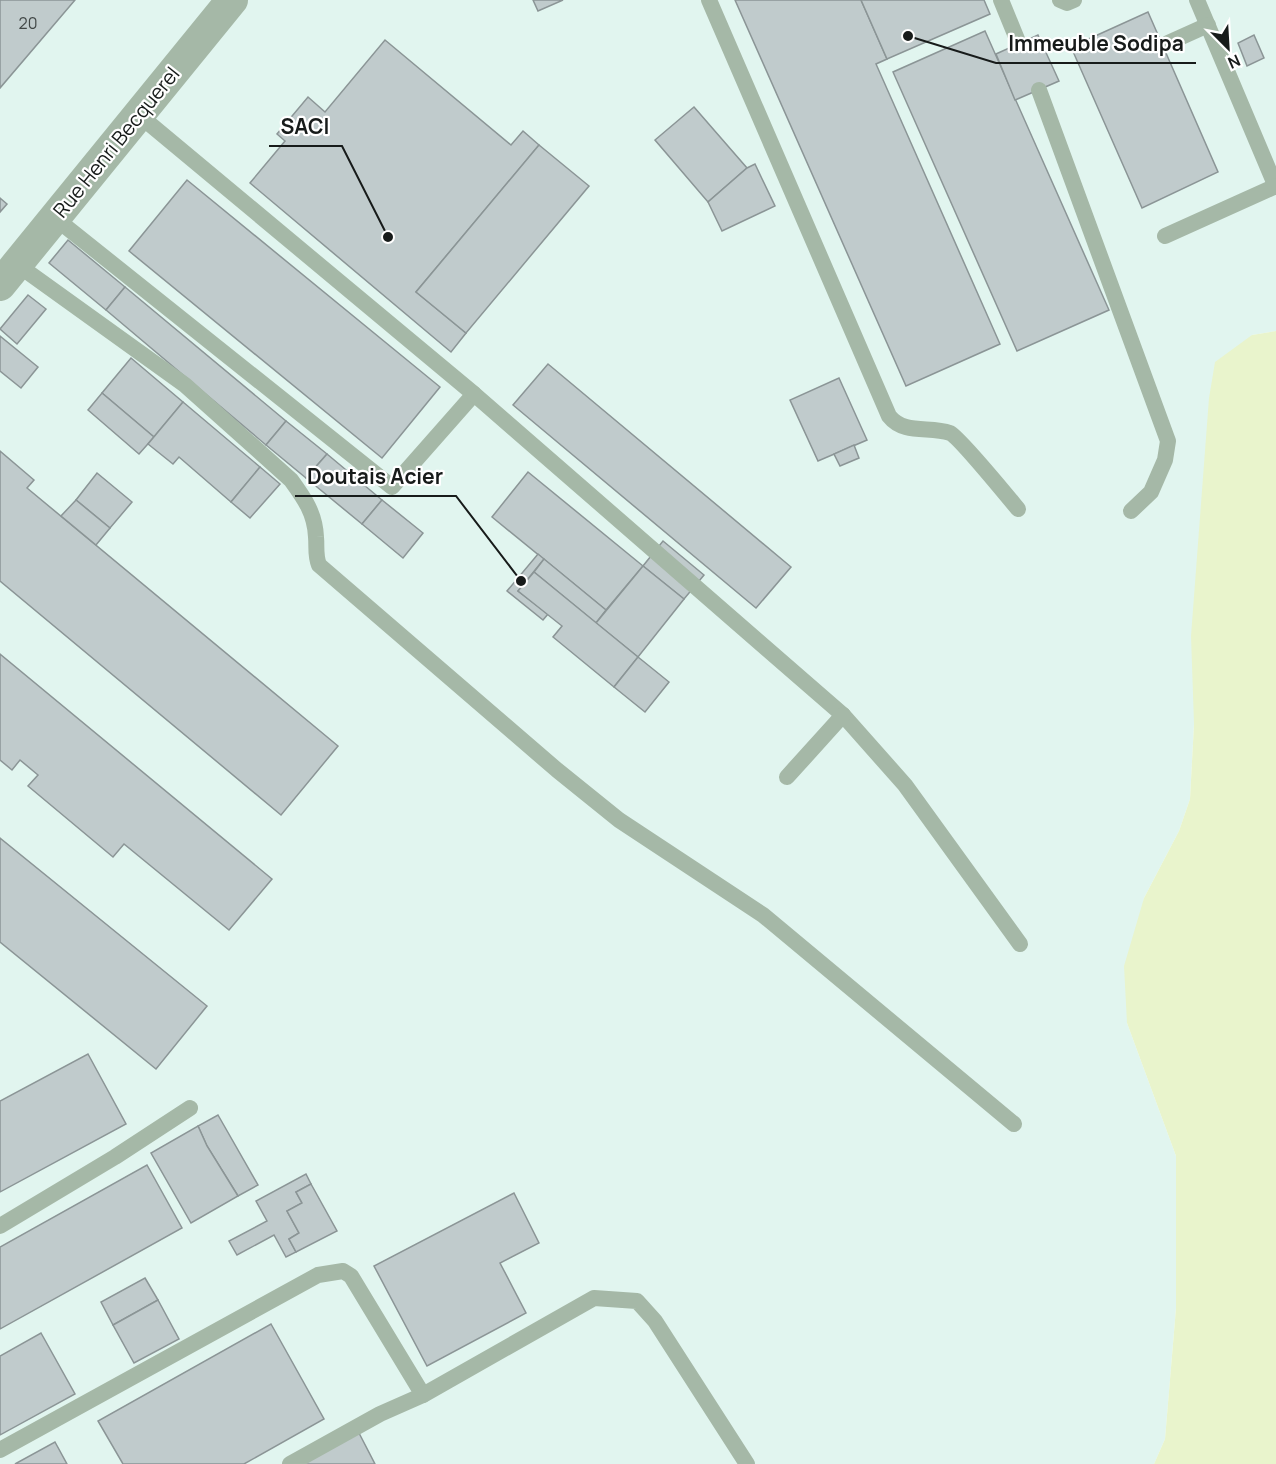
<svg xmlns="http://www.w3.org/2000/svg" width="1276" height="1464" font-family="Manrope,sans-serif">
<rect width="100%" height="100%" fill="#f4fefb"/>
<polygon fill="#e1f5ef" points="0,0 1276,0 1276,331 1252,335 1194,724 1190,799 1179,831 1144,898 1127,1023 1176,1156 1176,1308 1165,1439 1154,1464 0,1464"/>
<polygon fill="#e9f4cc" points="1276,331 1276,1464 1154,1464 1165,1439 1176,1308 1176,1156 1127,1023 1124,966 1144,898 1179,831 1190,799 1194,724 1191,636 1209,398 1215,362 1252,335"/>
<g fill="#c0cbcc" stroke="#8b9596" stroke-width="1.5">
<polygon points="0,0 75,0 0,88"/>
<polygon points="533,0 563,0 538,11"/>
<polygon points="735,0 861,0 887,59 876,64 1000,344 906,386"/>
<polygon points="861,0 984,0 990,14 887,59"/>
<polygon points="1148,12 1218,172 1142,208 1071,47"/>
<polygon points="985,31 1109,310 1017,351 893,72"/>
<polygon points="1038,35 1059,81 1015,100 996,54"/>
<polygon points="1254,35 1264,58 1247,66 1238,43"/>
<polygon points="385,40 511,145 523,131 539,145 416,292 466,333 451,352 250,183 285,141 277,134 308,97 325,112"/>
<polygon points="694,107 747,168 708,202 655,140"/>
<polygon points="539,145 589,186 466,333 416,292"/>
<polygon points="755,164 775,206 722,231 708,202 747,168"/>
<polygon points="187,180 440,387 382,458 129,251"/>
<polygon points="0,198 7,204 0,212"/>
<polygon points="68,240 125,287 106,310 49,263"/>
<polygon points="125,287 286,421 266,445 106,310"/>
<polygon points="28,295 46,309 17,344 0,329"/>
<polygon points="0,336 38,367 21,388 0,371"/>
<polygon points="131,358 183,402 154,437 102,393"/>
<polygon points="548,364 791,567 756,608 513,405"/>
<polygon points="839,378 867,440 818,461 790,400"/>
<polygon points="102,393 154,437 139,454 88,410"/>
<polygon points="183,402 260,467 231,502 179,457 173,464 148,444"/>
<polygon points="286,421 327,454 306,478 266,445"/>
<polygon points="854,445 859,458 840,466 834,454"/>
<polygon points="0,451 34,480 27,488 338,746 281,815 0,581"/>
<polygon points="327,454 382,500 362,524 306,478"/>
<polygon points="260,467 280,484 250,518 231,502"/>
<polygon points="528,472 643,566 606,610 492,517"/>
<polygon points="97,473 132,502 110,528 76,500"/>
<polygon points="76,500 110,528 96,545 61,516"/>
<polygon points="382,500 423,533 403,558 362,524"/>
<polygon points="663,541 704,575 684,599 643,566"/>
<polygon points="538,554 544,559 518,591 548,614 543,620 507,591"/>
<polygon points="544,559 606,610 596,623 534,572"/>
<polygon points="643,566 684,599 638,657 596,623"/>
<polygon points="534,572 638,657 614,687 553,637 562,626 518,591"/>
<polygon points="0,654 272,879 229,930 124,844 113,857 28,786 38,775 20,760 12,770 0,760"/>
<polygon points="638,657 669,682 645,712 614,687"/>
<polygon points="0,838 207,1006 156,1069 0,942"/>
<polygon points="88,1054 126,1124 0,1192 0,1101"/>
<polygon points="218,1115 258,1185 238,1196 207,1146 198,1126"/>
<polygon points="198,1126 207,1146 238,1196 191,1223 151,1153"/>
<polygon points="147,1165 182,1228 0,1329 0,1247"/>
<polygon points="306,1174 311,1184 296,1192 302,1203 287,1211 299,1233 289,1239 296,1252 286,1257 274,1235 237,1255 229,1241 267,1221 256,1201"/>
<polygon points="311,1184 337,1231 296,1252 289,1239 299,1233 287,1211 302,1203 296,1192"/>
<polygon points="514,1193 539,1243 500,1263 526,1313 427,1366 374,1266"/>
<polygon points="145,1278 158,1300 113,1325 101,1302"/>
<polygon points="158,1300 179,1339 134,1363 113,1325"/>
<polygon points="271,1324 324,1419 244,1464 123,1464 98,1421"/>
<polygon points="41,1333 75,1394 0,1435 0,1356"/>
<polygon points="359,1433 375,1464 300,1464"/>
<polygon points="55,1442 67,1464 15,1464"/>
</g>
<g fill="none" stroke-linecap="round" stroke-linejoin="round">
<g stroke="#a5b8a7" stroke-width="16">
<path d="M709 0 889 416C904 435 929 426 950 433 959 437 1008 497 1018 509"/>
<polyline points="1001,0 1019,44"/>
<polyline points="1060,0 1067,3 1074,0"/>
<polyline points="1197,0 1276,187"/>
<polyline points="1168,43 1208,25"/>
<polyline points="1039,90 1168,441 1165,460 1151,492 1131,511"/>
<polyline points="55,218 392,487 474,394 139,115"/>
<polyline points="1165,236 1276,186"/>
<path d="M18 265 185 385 291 480C304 498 315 513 316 537 317 547 315 555 319 565L557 770 619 820 763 915 1014 1124"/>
<polyline points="474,394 843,715 905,785 1020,944"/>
<polyline points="787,777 843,715"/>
<polyline points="0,1226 115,1157 190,1108"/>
<polyline points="0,1450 318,1275 343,1271 351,1276 423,1395"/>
<polyline points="290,1464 380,1414 423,1395 594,1298 637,1301 655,1321 747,1464"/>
</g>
<polyline stroke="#a5b8a7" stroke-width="32" points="0,285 232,0"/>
</g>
<g text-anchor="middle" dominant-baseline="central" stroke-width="4.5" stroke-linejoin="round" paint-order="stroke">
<g font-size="16" fill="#414746">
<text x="28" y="23">20</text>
</g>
<g font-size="20" fill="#171b1a" stroke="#fff">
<text transform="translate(116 142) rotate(-51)">Rue Henri Becquerel</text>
</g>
</g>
<path fill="none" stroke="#171b1a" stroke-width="2" d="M908 36L996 63H1196M388 237L342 146H269M521 581L456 496H295"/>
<g fill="#171b1a" stroke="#fff" stroke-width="2">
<circle cx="908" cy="36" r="6"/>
<circle cx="388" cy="237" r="6"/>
<circle cx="521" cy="581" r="6"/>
</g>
<g font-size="21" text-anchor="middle" font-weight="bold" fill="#171b1a" stroke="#fff" stroke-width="4.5" stroke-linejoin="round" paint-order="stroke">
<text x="1096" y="51">Immeuble Sodipa</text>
<text x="305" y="134">SACI</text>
<text x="375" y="484">Doutais Acier</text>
</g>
<g transform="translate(1228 48) rotate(156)" stroke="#ffffff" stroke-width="4.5" paint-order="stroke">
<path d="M0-4.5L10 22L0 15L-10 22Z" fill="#171b1a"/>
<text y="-9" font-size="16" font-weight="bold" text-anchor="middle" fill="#171b1a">N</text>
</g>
</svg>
